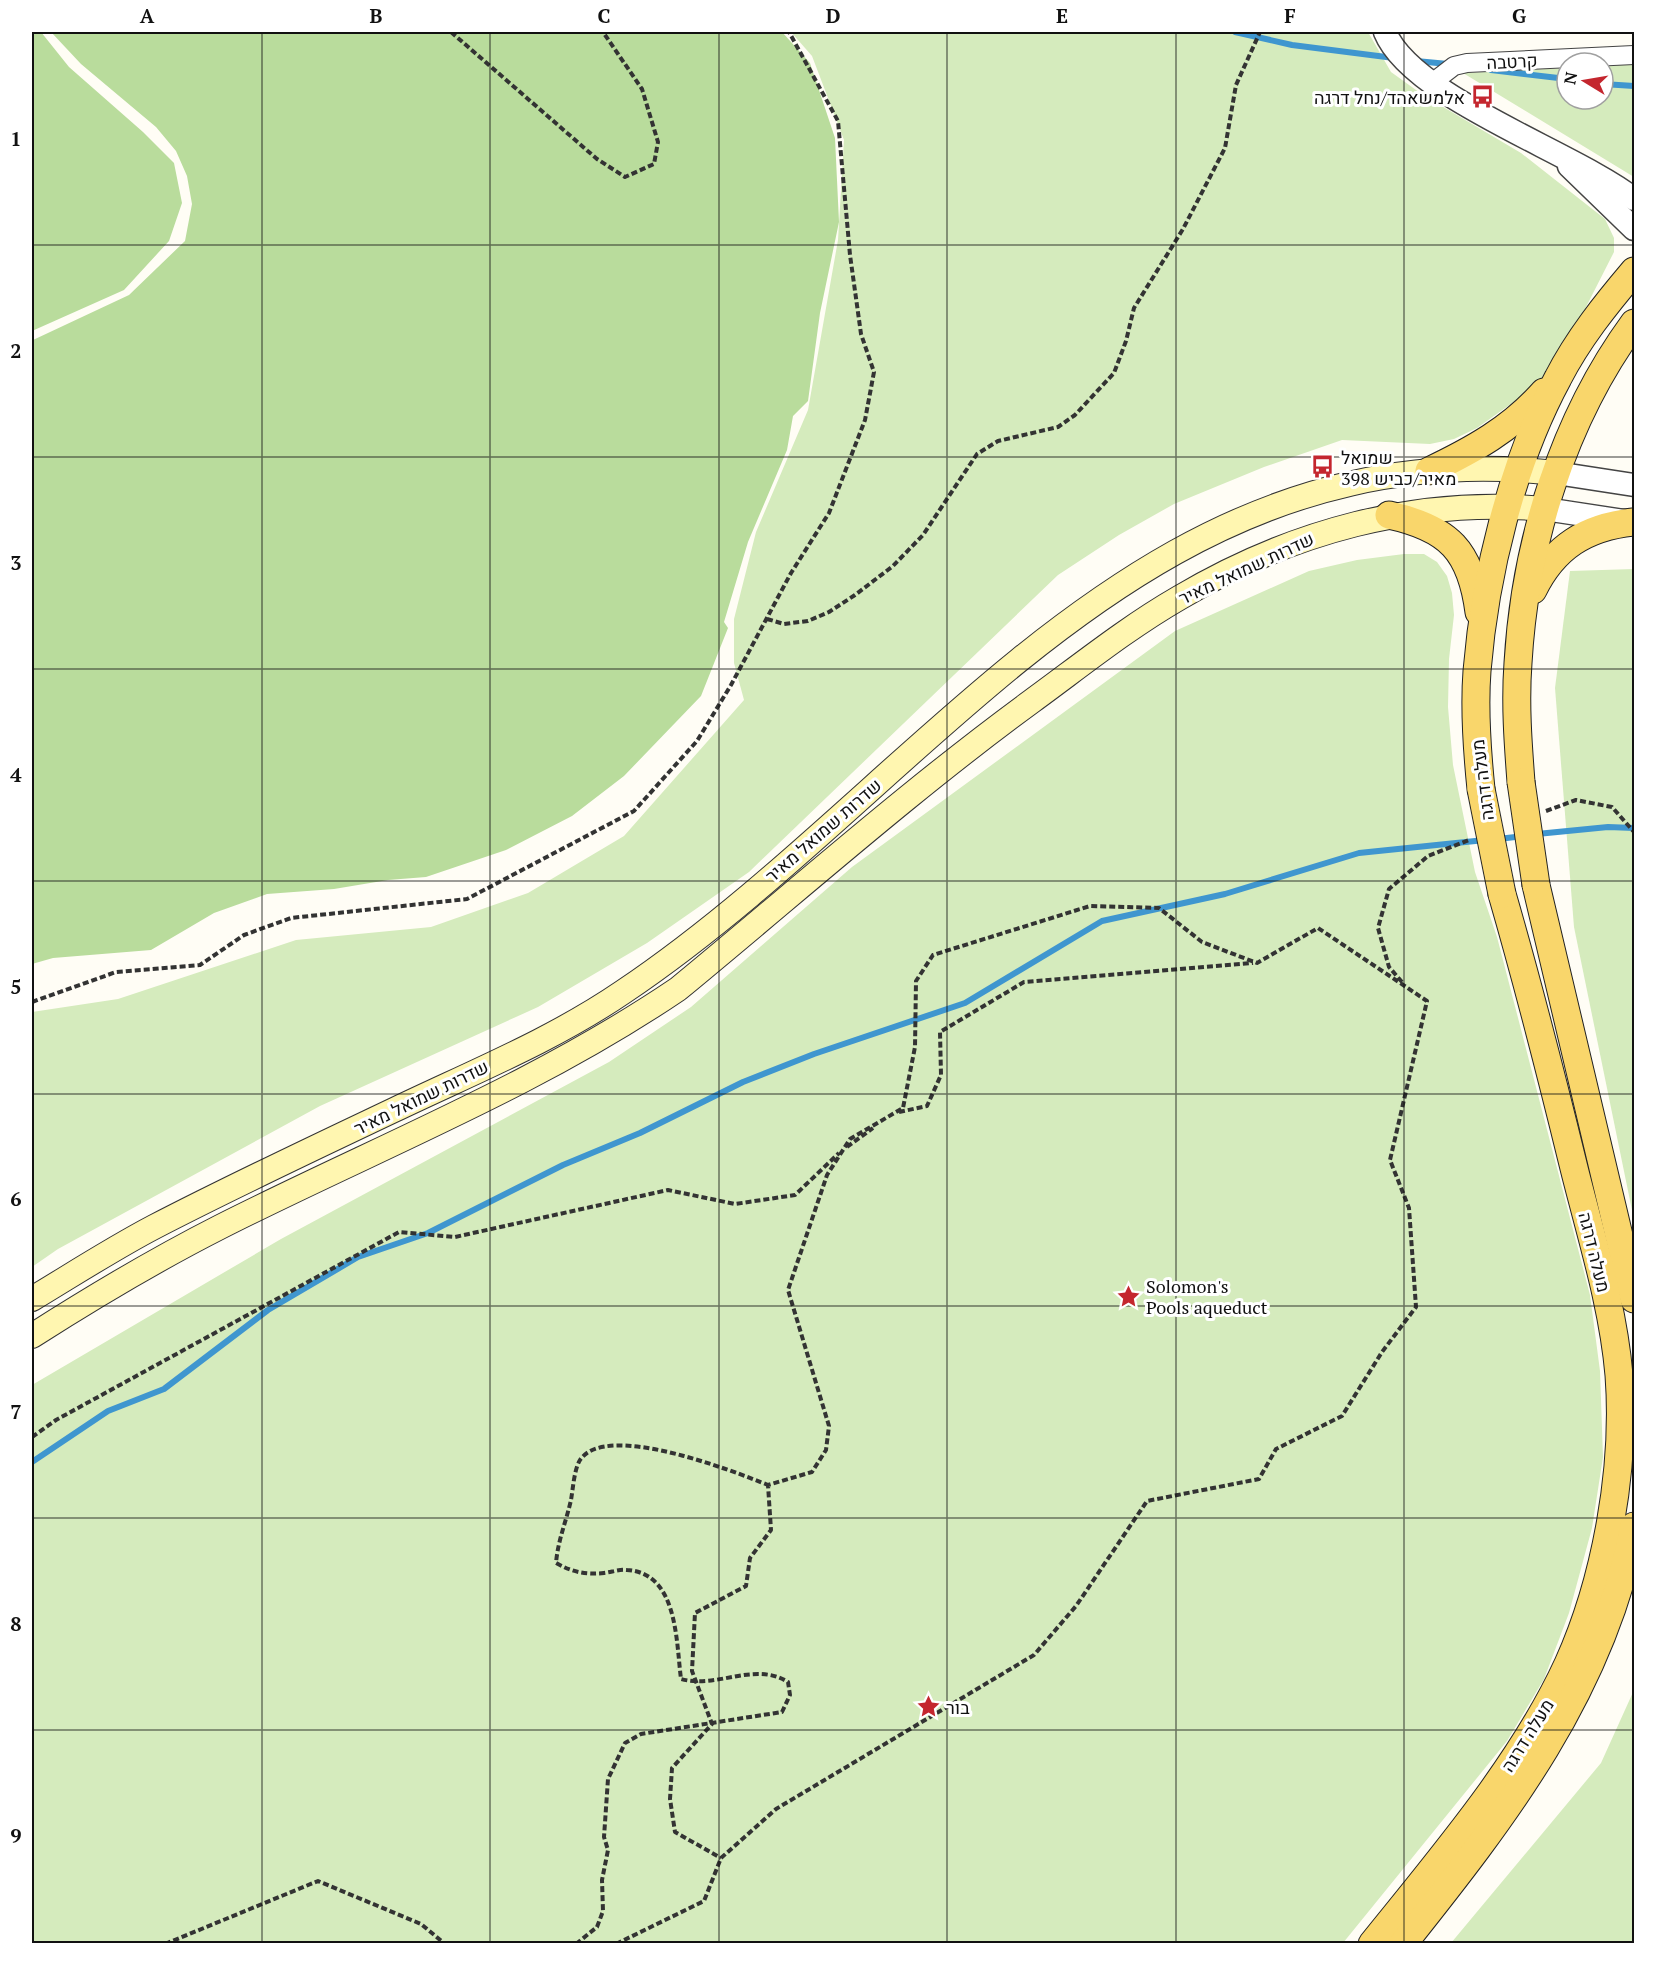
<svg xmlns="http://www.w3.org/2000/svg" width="1666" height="1975" font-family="'PT Serif',Heebo,serif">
<rect width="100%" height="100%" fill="#fffdf5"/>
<g fill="#d5ebbd">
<polygon points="791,32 1368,32 1391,72 1423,95 1521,153 1605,219 1614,238 1614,252 1558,362 1542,382 1477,428 1454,439 1430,444 1342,440 1264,467 1174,504 1119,535 1058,575 749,872 647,943 538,1007 320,1106 58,1249 32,1267 32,1012 118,999 296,940 431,927 528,893 624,836 744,700 734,663 734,619 756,532 808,410 838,240 844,140 812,56"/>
<polygon points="1634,64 1634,177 1463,73 1567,68 1567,99 1603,99 1603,66"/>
<polygon points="1404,554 1424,554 1437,562 1447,576 1452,593 1454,615 1449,659 1448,707 1453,765 1475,872 1497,937 1590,1295 1600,1371 1603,1457 1592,1528 1569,1613 1544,1679 1507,1741 1343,1943 32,1943 32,1385 281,1239 609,1062 691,1007 852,867 1175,631 1309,571 1357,560"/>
<polygon points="1634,569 1634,1220 1574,927 1555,688 1570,571"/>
<polygon points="1634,1690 1634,1943 1451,1943 1601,1763"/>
</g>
<g fill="#b9dc9c">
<polygon points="32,32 41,32 69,67 143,132 174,163 182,203 169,241 124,290 32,331"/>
<polygon points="51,32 782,32 810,63 835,138 839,222 820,313 808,401 793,416 787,450 748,542 724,622 728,628 701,696 624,776 572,816 506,850 426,877 388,880 334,889 267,894 214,913 151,950 53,958 32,964 32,345 33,340 129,295 185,241 192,204 187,176 176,151 156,127 81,64"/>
</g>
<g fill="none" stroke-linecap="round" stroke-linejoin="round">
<g stroke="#3f96cf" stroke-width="6">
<polyline points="1235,32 1292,45 1394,58"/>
<polyline points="1416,61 1448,64"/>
<polyline points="1491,70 1567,79"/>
<polyline points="1603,84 1634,86"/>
<polyline points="1537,834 1608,827 1634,828"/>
<polyline points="1498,839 1524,836"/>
<polyline points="32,1462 108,1411 164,1389 268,1310 358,1257 428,1233 563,1165 640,1133 743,1082 814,1054 965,1003 1102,921 1225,894 1359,853 1485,840"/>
</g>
<defs>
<polyline id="minor" points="1432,83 1454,66 1467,63 1634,55"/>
<g id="tertiary">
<path d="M1385 32C1412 98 1574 152 1634 199"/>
<polyline points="1569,166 1634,229"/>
<polyline points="1556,473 1634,485"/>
<polyline points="1545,509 1624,521"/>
</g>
<g id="secondary">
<path d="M32 1299C72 1275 112 1249 154 1227 233 1186 314 1148 394 1110 471 1073 553 1040 623 992 928 787 1138 426 1556 473"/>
<path d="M32 1336C93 1297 155 1260 220 1227 374 1149 535 1086 678 989 796 892 909 791 1032 701 1080 666 1127 628 1179 598 1290 532 1416 497 1545 509"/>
</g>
<g id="primary">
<path d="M1429 471C1473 450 1511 429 1544 392"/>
<path d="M1389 515C1449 528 1471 551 1479 612"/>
<path d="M1533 590C1554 547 1586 527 1633 522"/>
<path d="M1521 782C1518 743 1515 703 1518 663 1525 543 1563 420 1634 323"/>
<path d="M1481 789C1477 750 1474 710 1477 671 1485 574 1512 463 1558 378 1578 339 1606 304 1634 271"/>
<polyline points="1536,885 1634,1299"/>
<path d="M1372 1944C1441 1858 1522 1764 1568 1664 1606 1580 1626 1468 1619 1375 1613 1304 1590 1233 1573 1164 1551 1074 1528 984 1502 894"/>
<path d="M1403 1944C1505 1816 1603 1690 1634 1526"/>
</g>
</defs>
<use href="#minor" stroke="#444" stroke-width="20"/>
<use href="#tertiary" stroke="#444" stroke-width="25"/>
<use href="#secondary" stroke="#333" stroke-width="26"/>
<use href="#primary" stroke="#222" stroke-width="29"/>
<g stroke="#333" stroke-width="4" stroke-dasharray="6 3" stroke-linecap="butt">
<polyline points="451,32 597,159 625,177 654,164 658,142 642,89 603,32"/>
<polyline points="767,619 784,624 808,621 829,612 855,595 893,566 923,535 977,454 998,441 1058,427 1075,415 1114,373 1126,341 1134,308 1183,229 1225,148 1236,85 1260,32"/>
<polyline points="1546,811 1576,800 1612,807 1634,832"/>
<polyline points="1402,982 1389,967 1378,928 1389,889 1428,856 1469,840"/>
<polyline points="32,1002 116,972 200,965 244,935 291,918 467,899 634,811 697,741 731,685 791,573 829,513 865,420 874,372 861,334 850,255 838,121 789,32"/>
<polyline points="899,1112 927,1106 941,1075 940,1032 1024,982 1253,963"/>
<polyline points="847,1147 873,1128"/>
<polyline points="32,1437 56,1420 399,1232 455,1237 668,1190 735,1204 795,1195 839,1153"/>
<polyline points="165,1944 318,1881 421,1924 445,1944"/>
<path d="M576 1944 597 1927 603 1911 602 1880 608 1850 604 1837 608 1779 625 1743 641 1734 782 1712 790 1695 788 1682C754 1661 718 1689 681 1679 676 1641 678 1573 627 1570 620 1569 612 1572 604 1573 585 1575 572 1572 556 1563 558 1540 566 1522 571 1500 573 1489 574 1470 580 1460 606 1421 733 1471 768 1485"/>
<polyline points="616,1944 704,1901 721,1858 776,1809 1034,1655 1076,1606 1147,1501 1259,1479 1276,1449 1342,1416 1382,1352 1416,1307 1409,1208 1390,1160 1427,1001 1318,928 1257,963 1202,942 1159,908 1090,906 933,955 916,981 915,1047 903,1108 850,1139 827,1175 788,1290 829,1426 826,1450 812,1472 768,1485 771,1530 750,1558 746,1586 695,1613 692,1671 712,1724 672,1768 670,1799 675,1832 721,1858"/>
</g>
<use href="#minor" stroke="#fff" stroke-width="18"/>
<use href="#tertiary" stroke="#fff" stroke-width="22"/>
<use href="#secondary" stroke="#fff6b0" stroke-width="24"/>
<use href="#primary" stroke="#f9d66b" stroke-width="27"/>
<defs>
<g id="primary-bridge">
<polyline points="1521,782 1536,885"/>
<polyline points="1481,789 1502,894"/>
</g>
</defs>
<use href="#primary-bridge" stroke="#222" stroke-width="29" stroke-linecap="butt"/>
<use href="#primary-bridge" stroke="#f9d66b" stroke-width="27"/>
</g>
<path fill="none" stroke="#111" stroke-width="1.5" stroke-opacity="0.55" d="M262 32V1944M490 32V1944M719 32V1944M947 32V1944M1176 32V1944M1404 32V1944M32 245H1634M32 457H1634M32 669H1634M32 881H1634M32 1094H1634M32 1306H1634M32 1518H1634M32 1730H1634"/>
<defs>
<symbol id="bus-bare" viewBox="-9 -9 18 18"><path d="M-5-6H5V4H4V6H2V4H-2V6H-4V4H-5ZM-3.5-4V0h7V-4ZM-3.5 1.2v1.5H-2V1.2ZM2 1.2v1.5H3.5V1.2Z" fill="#c4262e" stroke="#fff" stroke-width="2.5" paint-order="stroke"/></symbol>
<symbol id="sight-bare" viewBox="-9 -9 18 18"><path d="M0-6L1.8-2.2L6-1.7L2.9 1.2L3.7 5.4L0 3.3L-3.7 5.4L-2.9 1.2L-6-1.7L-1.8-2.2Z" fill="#c4262e" stroke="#fff" stroke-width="2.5" paint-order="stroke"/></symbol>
</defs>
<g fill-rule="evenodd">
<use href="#bus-bare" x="1466" y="80" width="33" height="33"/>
<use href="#bus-bare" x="1306" y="450" width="33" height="33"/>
<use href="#sight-bare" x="1112" y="1280" width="33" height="33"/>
<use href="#sight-bare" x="912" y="1690" width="33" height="33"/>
</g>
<g text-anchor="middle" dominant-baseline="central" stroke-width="6" stroke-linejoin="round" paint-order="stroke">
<g font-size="18" fill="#111" stroke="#fff">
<text transform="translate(1512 61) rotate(-3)">קרטבה</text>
<text transform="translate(1246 568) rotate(-25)">שדרות שמואל מאיר</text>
<text transform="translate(1482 780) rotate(-97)">מעלה דרגה</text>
<text transform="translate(823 830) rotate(-41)">שדרות שמואל מאיר</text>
<text transform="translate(421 1097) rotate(-26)">שדרות שמואל מאיר</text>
<text transform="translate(1595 1252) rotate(76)">מעלה דרגה</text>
<text transform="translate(1527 1735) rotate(-58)">מעלה דרגה</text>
</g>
<g font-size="18" fill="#111" stroke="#fff" text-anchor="start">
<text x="1465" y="97" text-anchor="end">אלמשאהד/נחל דרגה</text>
<text x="1341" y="457">שמואל<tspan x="1341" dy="21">מאיר/כביש 398</tspan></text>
<text x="1146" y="1286">Solomon's<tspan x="1146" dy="21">Pools aqueduct</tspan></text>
<text x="946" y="1707">בור</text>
</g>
</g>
<rect width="1666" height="1975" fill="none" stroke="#ffffff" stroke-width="66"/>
<g transform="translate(1585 81) rotate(281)"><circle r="28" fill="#ffffff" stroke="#a0a0a0" stroke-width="1.5"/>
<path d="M0-4.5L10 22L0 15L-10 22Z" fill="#c4262e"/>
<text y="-9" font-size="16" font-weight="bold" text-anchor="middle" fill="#111111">N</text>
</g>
<rect x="33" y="33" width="1600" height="1909" fill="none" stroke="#111" stroke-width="2"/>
<g font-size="20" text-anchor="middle" font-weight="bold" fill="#111">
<text x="147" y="23">A</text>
<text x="376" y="23">B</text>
<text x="604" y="23">C</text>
<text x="833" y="23">D</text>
<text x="1062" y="23">E</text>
<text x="1290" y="23">F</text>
<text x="1519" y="23">G</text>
<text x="16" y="146">1</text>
<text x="16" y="358">2</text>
<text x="16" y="570">3</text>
<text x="16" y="782">4</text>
<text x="16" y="994">5</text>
<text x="16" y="1206">6</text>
<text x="16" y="1419">7</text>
<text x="16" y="1631">8</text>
<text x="16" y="1843">9</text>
</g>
</svg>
